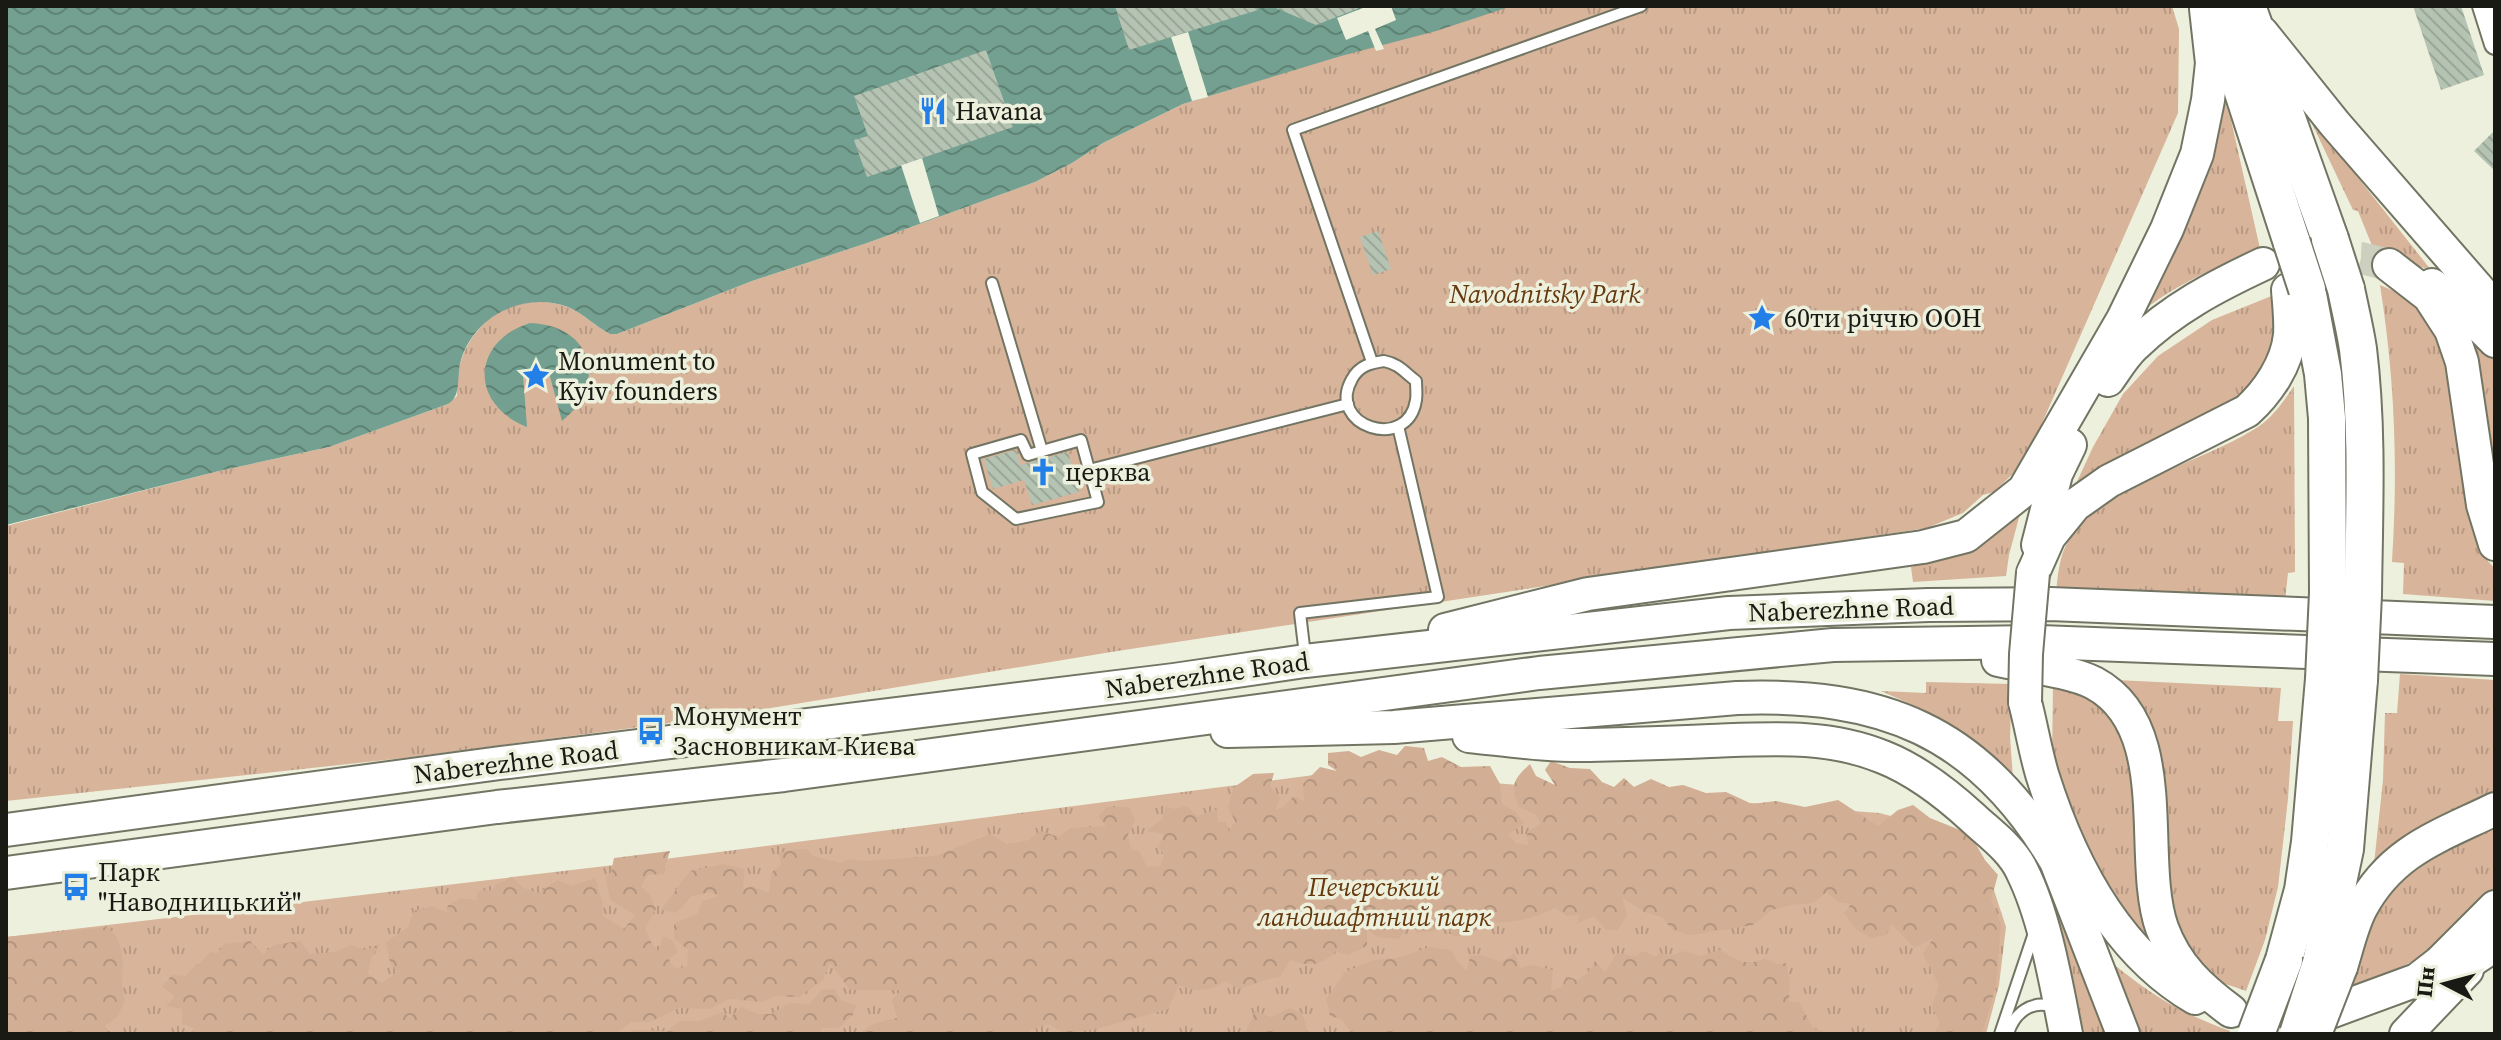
<svg xmlns="http://www.w3.org/2000/svg" width="2501" height="1040" font-family="'Source Serif 4',serif">
<defs>
<pattern id="grass-tufts" width="24" height="20" patternUnits="userSpaceOnUse" patternTransform="scale(2)"><rect width="24" height="20" fill="#d7b49a"/><path d="M3 7l-1-3M5 7V3M7 7l1-3M15 17l-1-3M17 17v-4M19 17l1-3" fill="none" stroke="#b89a84"/></pattern>
<pattern id="forest-crowns" width="20" height="18" patternUnits="userSpaceOnUse" patternTransform="scale(2)"><rect width="20" height="18" fill="#d1ae94"/><path d="M2 6a3 3 0 1 1 6 0M12 15a3 3 0 1 1 6 0" fill="none" stroke="#b3957f"/></pattern>
<pattern id="water-waves" width="16" height="10" patternUnits="userSpaceOnUse" patternTransform="scale(2)"><rect width="16" height="10" fill="#73a090"/><path d="M0 5q4-4 8 0t8 0" fill="none" stroke="#5e8274"/></pattern>
<pattern id="building-back-hatch" width="6" height="6" patternUnits="userSpaceOnUse" patternTransform="scale(2)"><rect width="6" height="6" fill="#b5c3b3"/><path d="M-1 5l2 2M0 0l6 6M5-1l2 2" fill="none" stroke="#9ba799"/></pattern>
</defs>
<rect width="100%" height="100%" fill="#edf0dc"/>
<g fill="url(#grass-tufts)">
<path d="M1499 6H2172L2179 29 2178 113 2025 462 1994 492 1983 495 1963 513 1927 528 1111 652 716 717 404 758 6 801V526L219 471 329 447 448 404 457 396C453 334 507 285 568 307 584 314 595 326 610 334H617L752 281 867 243 1035 182 1072 163 1103 143 1183 104Z"/>
<path d="M2219 84 2231 120 2261 253C2212 266 2170 288 2131 320Z"/>
<polygon points="2307,113 2431,270 2375,253 2358,211 2353,210"/>
<path d="M2380 285 2412 299 2449 353 2478 536 2488 561 2495 569V601L2403 594 2404 563 2392 562C2398 467 2395 380 2380 285Z"/>
<polygon points="2274,295 2280,322 2261,387 2069,499 2093,447 2123,394 2158,356 2212,320"/>
<polygon points="2470,329 2495,360 2495,501"/>
<path d="M2294 386 2295 572 2288 573 2285 600 2056 593C2058 574 2059 556 2069 540 2100 488 2207 460 2258 427 2273 417 2284 401 2294 386Z"/>
<polygon points="2021,510 2009,555 2006,576 1913,582 1911,567 1958,553"/>
<polygon points="2400,674 2495,680 2495,797 2374,864 2383,780 2385,713 2397,713"/>
<path d="M2116 680 2281 688 2278 721H2293L2288 799 2278 887 2265 940 2246 991C2233 986 2215 982 2205 972 2190 958 2177 928 2173 908L2160 751C2152 719 2138 704 2116 680Z"/>
<polygon points="1926,682 2012,684 2010,737 2013,778 1973,744 1924,710 1881,691 1926,693"/>
<polygon points="2053,684 2075,688 2124,726 2161,951 2135,932 2098,886 2052,760"/>
<polygon points="1368,768 1480,782 1879,813 1954,832 1989,875 2006,927 1999,985 1986,1034 6,1034 6,937 657,860"/>
<path d="M2495 828V893C2447 936 2418 969 2352 986L2373 915 2393 883 2445 845Z"/>
<polygon points="2040,867 2064,916 2111,1034 2081,1034 2052,899"/>
<path d="M2106 958C2150 994 2176 1011 2230 1031L2229 1034H2136Z"/>
</g>
<g fill="url(#forest-crowns)">
<path d="M1405 746 1424 748 1428 761 1442 757 1461 767 1490 766 1500 784 1502 804 1516 812 1524 824 1508 834 1516 843 1528 845 1527 832 1541 823 1535 814 1519 807C1509 785 1514 779 1530 764L1536 776 1555 785 1545 770 1551 761 1570 768 1590 769 1602 782 1614 787 1624 778 1634 787 1651 779 1669 787 1683 785 1706 793 1726 792 1752 804 1776 801 1805 807 1838 800 1878 826 1898 810 1913 805 1930 818 1970 834 1985 860 1998 875 1991 900 2001 925 1996 986 1982 1034H1969L1967 1032 1966 1034H1934L1940 1023 1932 1006 1939 985 1923 954 1933 938 1915 948 1891 924 1886 935 1871 938 1856 929 1844 913 1851 904 1838 902 1827 892 1813 903 1791 905 1772 910 1753 925 1691 935 1672 930 1662 917 1644 912 1622 897 1627 915 1618 930H1606L1594 916 1576 924 1580 915 1567 916 1555 908C1531 920 1511 924 1484 922L1470 936H1452L1449 928 1442 920 1433 931 1417 933 1410 924 1399 939 1378 937 1367 930V946L1348 955 1336 951C1322 966 1309 967 1290 960L1280 977C1261 979 1256 985 1238 989L1226 981C1208 991 1199 993 1179 985L1168 1009 1100 1028 1066 1034 1048 1024 1021 1034H859L873 1024 897 1018 892 1000 901 990H850L830 963 823 980 799 997 776 996 762 1002 729 999 710 1009 679 1008 650 1022H631L616 1034H191L193 1028 182 1024V1009L166 1006 175 996 162 987 172 975 186 976C193 965 203 963 210 952L218 953 224 944 250 941 263 954 274 945 300 941 310 954 335 952 351 945 365 950 380 944 371 959 368 974 382 983 397 972 390 962 386 942 408 927 414 911 433 906 446 913 448 905 460 898 476 900 478 891 492 890 497 884 512 877 524 888 539 893 557 880 572 886 595 878 602 900 603 916 624 929 635 915 610 900 606 878 611 872 614 858 670 851 663 874 648 875 641 886 649 894 656 909 645 928 652 944 658 951 663 937 671 939 678 952 669 959 674 968 687 967 688 950 674 938V924L698 913 702 901 719 896 711 892 692 896 676 913 661 910 690 871 724 864 745 869 743 889 752 886 769 893 771 873 781 865 779 853 789 850 807 849 813 856 842 863 848 859 864 861 936 856 990 834 1007 844 1029 840 1040 831 1059 837 1070 828 1106 826 1098 816 1107 807H1129L1135 819 1128 835 1131 850 1139 851 1147 867 1160 866 1164 855 1158 848 1164 834 1146 831 1162 819 1165 807 1176 809 1186 806 1198 816 1217 809 1218 822H1226L1229 832 1235 821 1228 808 1233 788 1253 774 1274 773 1270 787 1280 797 1276 810 1283 807 1294 796 1304 801 1303 784 1320 767 1337 771 1328 765V753L1349 751 1361 757 1379 750 1397 755Z"/>
<path d="M108 927C132 950 117 973 125 1001L117 1017 105 1026 112 1034H6V937Z"/>
<path d="M1430 947 1451 950 1457 961 1467 971 1470 956 1483 955 1501 962 1515 953 1520 968 1533 965 1553 970 1551 991 1562 987 1566 976 1577 980 1587 974 1595 961 1605 972 1617 953 1635 956 1644 951 1655 957 1660 953 1671 955 1684 951 1700 956 1720 950C1735 959 1747 968 1764 958L1777 964 1786 963 1790 981 1789 1002H1799L1813 1028 1830 1034H1352L1341 1019 1330 1016 1326 999 1345 972 1374 960 1397 958Z"/>
<polygon points="835,989 842,1001 856,1005 853,1015 839,1028 822,1028 820,1034 629,1034 634,1030 667,1031 680,1021 700,1021 722,1012 730,1018 741,1007 757,1014 771,1014 790,1003 809,1004 821,990"/>
<polygon points="1290,1008 1302,1013 1309,1034 1245,1034 1255,1011 1271,1017"/>
</g>
<g fill="url(#water-waves)">
<path d="M6 6H1512L1436 31 1341 56 1183 104 1103 143 1072 163 1035 182 867 243 752 281 617 334H610C595 326 584 314 568 307 522 290 471 318 460 364 457 378 461 397 448 404L329 447 219 471 6 525Z"/>
<path d="M530 323C592 325 609 383 562 421L548 369 523 375 527 427C469 404 471 342 530 323Z"/>
</g>
<g fill="#edf0dc">
<polygon points="1368,6 1391,6 1396,20 1375,29 1384,49 1376,51 1368,31 1346,40 1337,18"/>
<polygon points="1188,32 1208,97 1192,101 1171,37"/>
<polygon points="922,158 939,216 920,223 901,165"/>
</g>
<g fill="url(#building-back-hatch)">
<polygon points="1115,6 1258,6 1258,10 1129,50"/>
<polygon points="1271,6 1362,6 1362,7 1316,25"/>
<polygon points="2413,6 2461,6 2484,75 2441,90"/>
<polygon points="986,50 1013,127 867,177 854,140 868,136 854,96"/>
<polygon points="2495,130 2495,171 2474,151"/>
<polygon points="1378,231 1391,269 1373,275 1360,237"/>
<polygon points="1016,450 1020,465 1068,452 1079,492 1032,505 1024,480 993,489 984,459"/>
</g>
<g fill="none" stroke-linecap="round" stroke-linejoin="round">
<polyline stroke="#cdd0be" stroke-width="32" stroke-dasharray="32 16" stroke-linecap="butt" points="2313,256 2361,258 2389,265"/>
<defs>
<g id="lane">
<polyline points="992,283 1042,451"/>
<path d="M1384 361C1399 364 1404 372 1416 381 1416 387 1417 394 1416 400 1408 453 1325 426 1352 379 1359 366 1370 363 1384 361Z"/>
<polyline points="1372,362 1293,130 1641,6"/>
<polygon points="1021,440 1028,455 1081,440 1098,502 1016,519 982,492 972,454"/>
<polyline points="1089,470 1348,404"/>
<polyline points="1305,655 1300,613 1438,597 1398,426"/>
<polyline points="2000,1034 2034,933"/>
<path d="M2008 1034C2014 1013 2032 999 2054 1007"/>
</g>
<polyline id="street" points="2483,6 2495,44"/>
<g id="primary">
<polyline points="2262,33 2335,124 2495,308"/>
<polyline points="2389,265 2429,296 2451,330 2462,362 2483,505 2495,544"/>
<polyline points="2432,285 2457,303 2495,341"/>
<path d="M2108 380C2116 369 2124 355 2135 345 2172 309 2216 286 2263 264"/>
<polyline points="2038,545 2056,474 2070,445"/>
<path d="M2033 573 2049 537 2075 505 2109 481 2247 411C2268 392 2287 364 2290 335 2291 320 2289 304 2288 290"/>
<polyline points="1445,630 1588,594 1923,547 1966,536 2024,490 2123,319 2167,229 2197,154 2208,100 2212,63 2206,9"/>
<path d="M1998 660C2025 666 2071 671 2094 683 2176 727 2137 857 2162 928 2176 966 2200 988 2231 1011"/>
<path d="M2025 702C2031 725 2035 750 2042 774 2069 860 2115 951 2195 998"/>
<path d="M1227 731 1394 727 1737 698C1881 693 1978 730 2054 858"/>
<path d="M1469 736C1509 740 1549 746 1589 745 1630 744 1670 743 1710 741 1769 739 1827 734 1883 757 1916 770 1948 795 1973 818 1990 834 2012 849 2022 871 2045 917 2056 983 2066 1034"/>
<polyline points="6,830 500,763 1174,680 1305,661 1729,613 1928,605 2050,604 2495,622"/>
<polyline points="2047,838 2123,1034"/>
<polyline points="6,873 497,807 784,775 1539,673 1833,645 2040,642 2495,659"/>
<path d="M2341 967C2347 948 2352 925 2361 908 2392 850 2440 836 2495 809"/>
<polyline points="2442,980 2483,953 2495,940"/>
<polyline points="2311,1019 2417,980 2439,963 2495,907"/>
<polyline points="2406,1034 2467,970"/>
</g>
<g id="highway">
<polyline points="2215,6 2292,243"/>
<polyline points="2247,6 2330,239"/>
<polyline points="2307,289 2323,374 2327,418 2328,593"/>
<path d="M2346 289C2350 309 2355 329 2358 349 2368 430 2364 513 2363 594"/>
<polyline points="2284,960 2303,890 2310,842 2324,679"/>
<polyline points="2321,963 2345,849 2359,680"/>
</g>
</defs>
<use href="#lane" stroke="#727563" stroke-width="14"/>
<use href="#street" stroke="#727563" stroke-width="24"/>
<use href="#primary" stroke="#727563" stroke-width="36"/>
<use href="#highway" stroke="#727563" stroke-width="40"/>
<use href="#lane" stroke="#fff" stroke-width="10"/>
<use href="#street" stroke="#fff" stroke-width="20"/>
<use href="#primary" stroke="#fff" stroke-width="32"/>
<use href="#highway" stroke="#fff" stroke-width="36"/>
<defs>
<g id="primary-bridge">
<polyline points="2025,702 2026,654 2033,573"/>
<polyline points="2315,1034 2341,967"/>
</g>
<g id="highway-bridge">
<polyline points="2330,239 2346,289"/>
<polyline points="2292,243 2307,289"/>
<polyline points="2324,679 2328,593"/>
<polyline points="2359,680 2363,594"/>
<polyline points="2256,1034 2284,960"/>
<polyline points="2298,1034 2321,963"/>
</g>
</defs>
<use href="#primary-bridge" stroke="#727563" stroke-width="36" stroke-linecap="butt"/>
<use href="#highway-bridge" stroke="#727563" stroke-width="40" stroke-linecap="butt"/>
<use href="#primary-bridge" stroke="#fff" stroke-width="32"/>
<use href="#highway-bridge" stroke="#fff" stroke-width="36"/>
</g>
<defs>
<symbol id="restaurant-bare" viewBox="-9 -9 18 18"><path d="M-5-6h1v4h1v-4h1v4h1v-4h1v5L-1.5 .5V6h-2V.5L-5-1ZM5-6V6H3V1.5H1.5Q1.5-4 5-6Z" fill="#227fe8" stroke="#edf0dc" stroke-width="2.5" paint-order="stroke"/></symbol>
<symbol id="sight-bare" viewBox="-9 -9 18 18"><path d="M0-6L1.8-2.2L6-1.7L2.9 1.2L3.7 5.4L0 3.3L-3.7 5.4L-2.9 1.2L-6-1.7L-1.8-2.2Z" fill="#227fe8" stroke="#edf0dc" stroke-width="2.5" paint-order="stroke"/></symbol>
<symbol id="church-bare" viewBox="-9 -9 18 18"><path d="M-1.2-6h2.4v3.5h3.3v2.4h-3.3V6h-2.4V-.1h-3.3v-2.4h3.3Z" fill="#227fe8" stroke="#edf0dc" stroke-width="2.5" paint-order="stroke"/></symbol>
<symbol id="bus-bare" viewBox="-9 -9 18 18"><path d="M-5-6H5V4H4V6H2V4H-2V6H-4V4H-5ZM-3.5-4V0h7V-4ZM-3.5 1.2v1.5H-2V1.2ZM2 1.2v1.5H3.5V1.2Z" fill="#227fe8" stroke="#edf0dc" stroke-width="2.5" paint-order="stroke"/></symbol>
</defs>
<g fill-rule="evenodd">
<use href="#restaurant-bare" x="913" y="91" width="40" height="40"/>
<use href="#sight-bare" x="1742" y="298" width="40" height="40"/>
<use href="#sight-bare" x="516" y="356" width="40" height="40"/>
<use href="#church-bare" x="1023" y="452" width="40" height="40"/>
<use href="#bus-bare" x="631" y="711" width="40" height="40"/>
<use href="#bus-bare" x="56" y="867" width="40" height="40"/>
</g>
<g text-anchor="middle" dominant-baseline="central" stroke-width="7" stroke-linejoin="round" paint-order="stroke">
<g font-size="26" fill="#191a13" stroke="#edf0dc" text-anchor="start">
<text x="955" y="111">Havana</text>
<text x="1784" y="318">60ти річчю ООН</text>
<text x="558" y="361">Monument to<tspan x="558" dy="30">Kyiv founders</tspan></text>
<text x="1065" y="472">церква</text>
<text x="673" y="716">Монумент<tspan x="673" dy="30">Засновникам Києва</tspan></text>
<text x="98" y="872">Парк<tspan x="98" dy="30">"Наводницький"</tspan></text>
</g>
<g font-size="26" font-style="italic" fill="#67390f" stroke="#edf0dc">
<text x="1545" y="294">Navodnitsky Park</text>
<text x="1374" y="887">Печерський<tspan x="1374" dy="30">ландшафтний парк</tspan></text>
</g>
<g font-size="26" fill="#191a13" stroke="#edf0dc">
<text transform="translate(1851 609) rotate(-2)">Naberezhne Road</text>
<text transform="translate(1207 675) rotate(-8)">Naberezhne Road</text>
<text transform="translate(516 762) rotate(-7)">Naberezhne Road</text>
</g>
</g>
<rect width="2501" height="1040" fill="none" stroke="#191a13" stroke-width="16"/>
<g transform="translate(2445 984) rotate(276)" stroke="#edf0dc" stroke-width="6" paint-order="stroke">
<path d="M0-6L14 30L0 20L-14 30Z" fill="#191a13"/>
<text y="-12" font-size="22" font-weight="bold" text-anchor="middle" fill="#191a13">Пн</text>
</g>
</svg>
